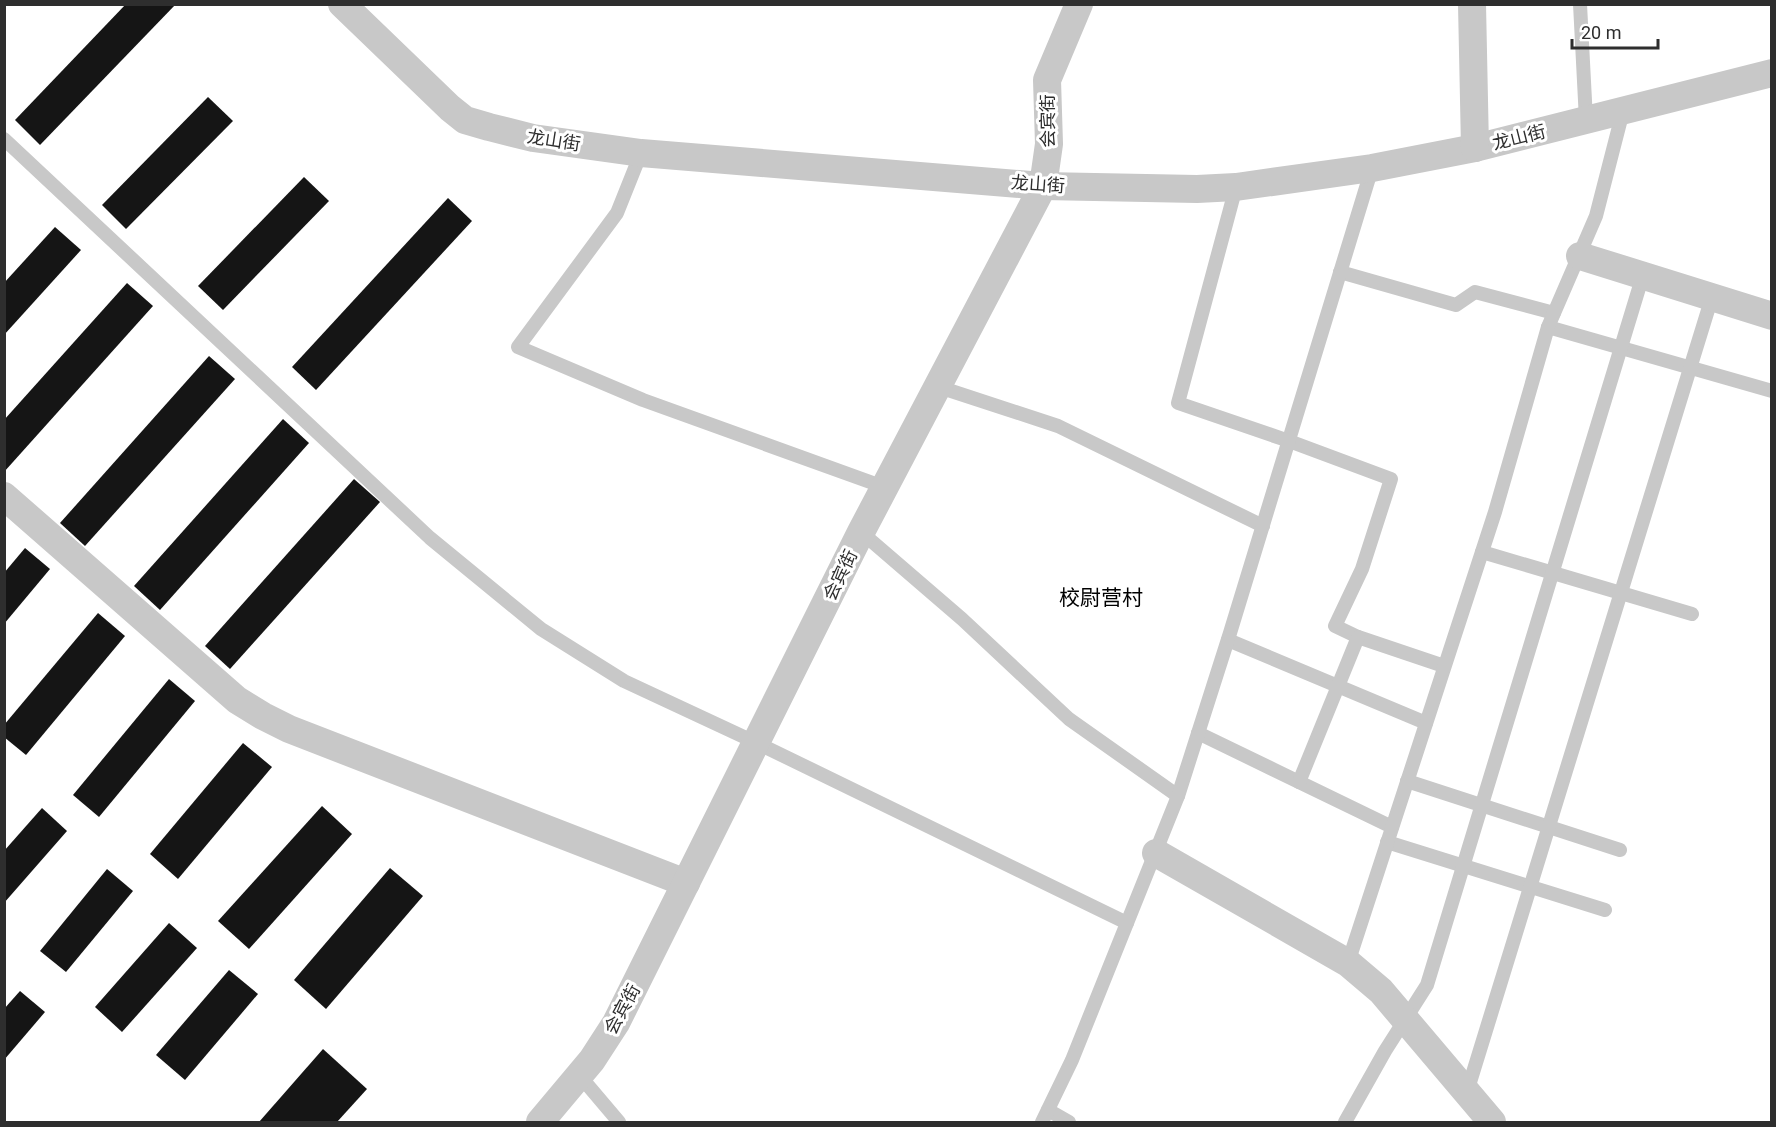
<svg xmlns="http://www.w3.org/2000/svg" width="1776" height="1127" font-family="Roboto,'Noto Sans SC',sans-serif">
<rect width="100%" height="100%" fill="#fff"/>
<g fill="#151515">
<polygon points="126,4 176,4 40,145 15,120"/>
<polygon points="208,97 233,121 126,229 102,205"/>
<polygon points="304,177 329,201 223,310 198,286"/>
<polygon points="448,198 472,221 316,390 292,367"/>
<polygon points="55,227 81,250 4,335 4,283"/>
<polygon points="127,283 153,306 4,472 4,420"/>
<polygon points="209,356 235,379 85,546 60,523"/>
<polygon points="283,419 309,443 160,610 134,586"/>
<polygon points="354,479 380,502 230,669 205,646"/>
<polygon points="25,548 50,569 4,624 4,573"/>
<polygon points="98,613 125,636 26,755 4,737 4,725"/>
<polygon points="169,679 195,701 99,817 73,795"/>
<polygon points="243,743 272,767 178,879 150,854"/>
<polygon points="322,806 352,834 249,949 218,921"/>
<polygon points="42,808 67,831 4,903 4,851"/>
<polygon points="390,868 423,896 326,1009 294,980"/>
<polygon points="107,869 133,891 66,972 40,951"/>
<polygon points="169,923 197,948 122,1032 95,1007"/>
<polygon points="229,970 258,994 185,1080 156,1055"/>
<polygon points="20,991 45,1012 4,1060 4,1009"/>
<polygon points="323,1049 367,1089 337,1122 259,1122"/>
</g>
<g fill="none" stroke-linecap="round" stroke-linejoin="round">
<g stroke="#c8c8c8" stroke-width="14">
<polyline points="1580,4 1586,120"/>
<polyline points="4,139 430,538 541,629 624,681 757,743 1127,923"/>
<polyline points="641,153 617,213 518,347 643,400 884,487"/>
<polyline points="1236,187 1178,403 1289,441 1391,479 1362,569 1335,626 1358,637 1444,666"/>
<polyline points="1340,272 1456,305 1475,292 1554,313"/>
<polyline points="1548,327 1772,391"/>
<polyline points="936,386 1058,426 1263,526"/>
<polyline points="861,532 962,619 1069,719 1178,796"/>
<polyline points="1482,552 1692,614"/>
<polyline points="1228,640 1426,723"/>
<polyline points="1198,733 1392,827"/>
<polyline points="1407,781 1620,850"/>
<polyline points="1299,782 1358,637"/>
<polyline points="1387,842 1605,910"/>
<polyline points="1348,963 1495,512 1548,327 1596,216 1623,111"/>
<polyline points="580,1076 619,1122"/>
<polyline points="1467,1092 1712,297"/>
<polyline points="1048,1110 1069,1122"/>
<polyline points="1042,1122 1072,1060 1178,796 1230,633 1372,168"/>
<polyline points="1345,1122 1385,1051 1427,985 1643,275"/>
</g>
<g stroke="#c8c8c8" stroke-width="28">
<polyline points="342,4 450,108 465,120 489,127 533,138 641,153 1043,186 1197,189 1236,187 1372,168 1475,148 1772,73"/>
<polyline points="1472,4 1475,148"/>
<polyline points="1580,256 1772,316"/>
<polyline points="4,496 237,700 263,716 289,729 686,883"/>
<polyline points="1156,853 1348,963 1381,991 1492,1122"/>
<polyline points="540,1122 592,1060 616,1023 861,532 1043,186 1049,144 1047,80 1079,4"/>
</g>
</g>
<g text-anchor="middle" dominant-baseline="central" stroke-width="6" stroke-linejoin="round" paint-order="stroke">
<g font-size="18" fill="#2e2e2e" stroke="#fff">
<text transform="translate(1047 121) rotate(-90)">会宾街</text>
<text transform="translate(1519 137) rotate(-14)">龙山街</text>
<text transform="translate(554 140) rotate(9)">龙山街</text>
<text transform="translate(1038 184) rotate(4)">龙山街</text>
<text transform="translate(840 575) rotate(-64)">会宾街</text>
<text transform="translate(622 1009) rotate(-61)">会宾街</text>
</g>
<g font-size="21" fill="#000" stroke="#fff">
<text x="1101" y="598">校尉营村</text>
</g>
</g>
<rect width="1776" height="1127" fill="none" stroke="#2e2e2e" stroke-width="12"/>
<path d="M1572 39v9h86v-9" fill="none" stroke="#2e2e2e" stroke-width="3"/>
<text x="1581" y="39" font-size="18" fill="#2e2e2e" stroke="#ffffff" stroke-width="4.5" paint-order="stroke">20 m</text>
</svg>
